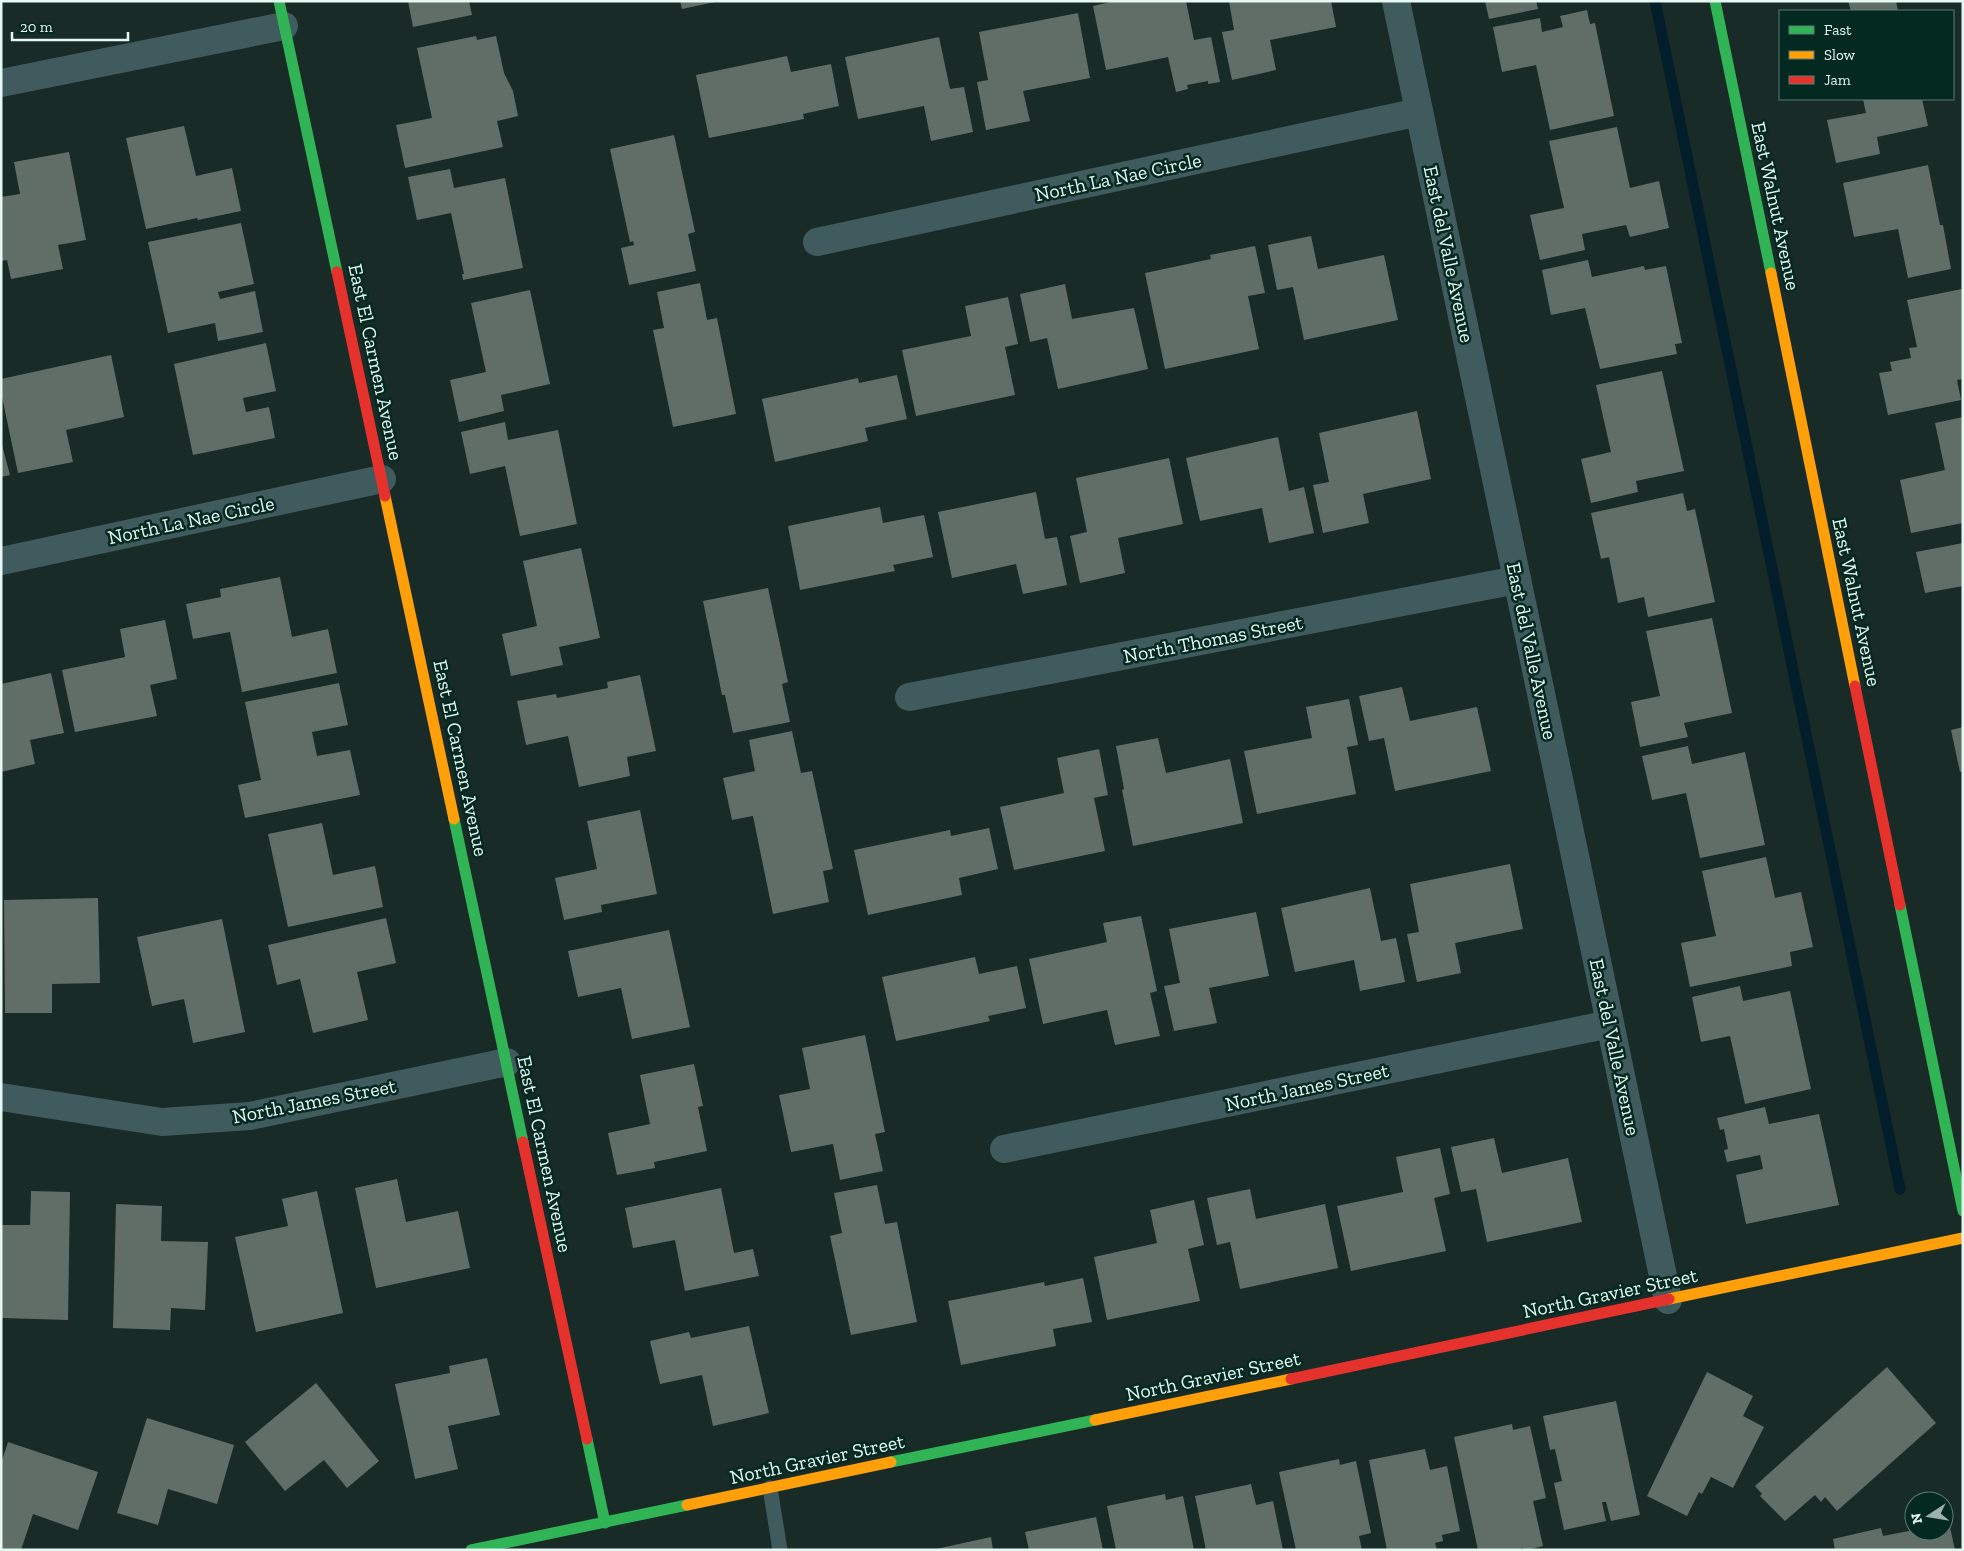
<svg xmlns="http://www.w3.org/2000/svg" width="1964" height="1551" font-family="'Zilla Slab',serif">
<rect width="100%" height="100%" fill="#182b27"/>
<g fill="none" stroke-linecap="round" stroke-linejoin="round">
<polyline stroke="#021e2b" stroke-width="11" points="1655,1 1900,1189"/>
</g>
<g fill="#606e67">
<polygon points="408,1 469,1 472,15 413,27"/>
<polygon points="680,1 715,1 715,2 682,9"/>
<polygon points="1115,1 1186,1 1194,40 1211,37 1220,82 1208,84 1208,81 1187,85 1188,89 1176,92 1168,57 1106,70 1093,6"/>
<polygon points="1229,1 1331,1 1336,27 1270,40 1276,70 1232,80 1222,32 1234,30"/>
<polygon points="1485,1 1536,1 1538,9 1489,19"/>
<polygon points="1848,1 1896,1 1898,11 1851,11"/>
<polygon points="1587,10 1590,24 1595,23 1614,116 1550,130 1536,65 1502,72 1493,27 1540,18 1542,32 1563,27 1560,16"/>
<polygon points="1078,13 1090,78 1023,91 1030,121 986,130 977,82 988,80 979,32"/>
<polygon points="476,36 477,40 496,36 504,73 513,91 518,116 497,121 503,147 405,168 396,125 432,118 417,48"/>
<polygon points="939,37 950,89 964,87 973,132 931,141 924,106 858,119 845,57"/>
<polygon points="787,56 791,72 831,64 839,106 803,114 804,119 709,138 696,75"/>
<polygon points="1863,99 1922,99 1928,126 1877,137 1880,154 1836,163 1827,120 1866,113"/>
<polygon points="184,126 196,176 232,168 241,211 198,220 197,218 146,229 126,138"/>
<polygon points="1617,127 1630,188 1659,181 1669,228 1630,237 1626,225 1582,234 1585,250 1540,260 1530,215 1564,208 1549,141"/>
<polygon points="674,135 695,232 688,234 696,271 629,285 621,248 634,245 633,241 630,242 610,149"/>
<polygon points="69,152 86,240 58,245 63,269 11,279 7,260 1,261 1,197 20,194 14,162"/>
<polygon points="1928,165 1940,225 1943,225 1951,269 1908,278 1898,229 1854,237 1843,183"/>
<polygon points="450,169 454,188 505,178 523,268 463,280 462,274 464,274 451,213 417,220 408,177"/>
<polygon points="241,223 254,284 218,292 220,299 255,291 263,332 218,341 215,323 168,333 148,242"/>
<polygon points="1311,236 1318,269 1384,255 1398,320 1304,340 1293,287 1277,290 1268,245"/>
<polygon points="1255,246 1265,293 1248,296 1259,349 1165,369 1145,273 1211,259 1210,255"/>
<polygon points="1588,260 1592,277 1644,266 1645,270 1666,266 1682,343 1675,344 1677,354 1600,369 1585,308 1551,315 1542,270"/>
<polygon points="700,283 707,320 717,318 736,414 673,427 653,330 664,328 657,292"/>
<polygon points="1065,284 1072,319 1134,308 1148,369 1058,389 1047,338 1030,342 1020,294"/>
<polygon points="1962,289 1963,379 1957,380 1961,400 1888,415 1879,373 1892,371 1890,362 1911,358 1909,348 1917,347 1907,300"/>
<polygon points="530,290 550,384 501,395 504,411 459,422 450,380 486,372 471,303"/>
<polygon points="1008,297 1018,344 1005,347 1015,395 916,416 902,350 971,336 965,306"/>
<polygon points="266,343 276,391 243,398 246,412 269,407 275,438 193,455 174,364"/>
<polygon points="111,355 124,417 66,430 73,462 18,473 1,392 1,379"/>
<polygon points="1662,371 1684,471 1636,481 1638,492 1591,503 1581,459 1611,452 1596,385"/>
<polygon points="897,375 907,419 865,428 868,441 775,462 762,399 858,378 859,383"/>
<polygon points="1417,411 1431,479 1363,494 1369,523 1323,533 1313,485 1329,482 1319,433"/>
<polygon points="1963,417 1963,523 1911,533 1900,480 1945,470 1935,423"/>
<polygon points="505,422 508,440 558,430 577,524 520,536 505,466 470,474 461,432"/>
<polygon points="1278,437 1289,491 1304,487 1314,533 1269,543 1262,508 1200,521 1186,458"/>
<polygon points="1,441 10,475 1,477"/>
<polygon points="1169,458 1183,524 1118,538 1125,573 1080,583 1070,536 1087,532 1076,478"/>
<polygon points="1036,492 1045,539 1057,537 1067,585 1023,594 1016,564 952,578 938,512"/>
<polygon points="1683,493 1687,511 1695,509 1715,602 1648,617 1644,597 1618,603 1609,557 1601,559 1591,513"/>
<polygon points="880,507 883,523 924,515 933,557 893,565 895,571 800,590 788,526"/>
<polygon points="1963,543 1963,586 1925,593 1916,552"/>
<polygon points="581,548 600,638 559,647 563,665 511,676 502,634 537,626 523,561"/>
<polygon points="280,577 292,637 328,629 337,673 242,692 230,632 193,639 186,604 221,597 220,589"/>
<polygon points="768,588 788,682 782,684 790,722 733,733 725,695 722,695 703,601"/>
<polygon points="1712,618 1732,713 1684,723 1688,737 1640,747 1631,702 1660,696 1646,631"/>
<polygon points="165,620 177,679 150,685 157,716 75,732 62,670 125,657 120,629"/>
<polygon points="51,673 64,733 30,740 35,764 1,772 1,684"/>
<polygon points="640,675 656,751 627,757 630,776 579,787 568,736 526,745 517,701 556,694 557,698 608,688 607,682"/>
<polygon points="339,683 348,725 312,732 317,756 350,750 360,795 245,818 238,785 261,780 245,702"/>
<polygon points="1402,687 1410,721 1477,707 1491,771 1395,791 1384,738 1369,741 1359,696"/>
<polygon points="1349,699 1358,745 1347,747 1356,794 1257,814 1244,751 1312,738 1306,707"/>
<polygon points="1963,727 1963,771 1960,772 1951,730"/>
<polygon points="792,731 801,773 812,771 833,869 823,871 829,902 773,914 753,816 732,820 723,778 755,771 749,740"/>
<polygon points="1158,738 1166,773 1230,759 1243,823 1133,846 1122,790 1124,789 1116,746"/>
<polygon points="1688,746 1692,764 1745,752 1765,845 1700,858 1686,793 1652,800 1642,756"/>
<polygon points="1099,749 1108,795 1094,798 1105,851 1014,870 1000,807 1064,793 1057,758"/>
<polygon points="640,810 657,894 601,905 602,912 564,920 555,878 597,869 587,821"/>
<polygon points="322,823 333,875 375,866 383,907 288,927 268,834"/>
<polygon points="989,828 998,869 959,878 962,895 868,915 854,850 950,830 951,836"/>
<polygon points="1766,857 1775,898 1801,892 1813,947 1790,952 1792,966 1690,987 1681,943 1716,936 1702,871"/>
<polygon points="1510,864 1523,929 1455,943 1461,973 1417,982 1407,934 1419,932 1410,884"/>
<polygon points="1370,888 1381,941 1396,938 1405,982 1360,991 1354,960 1295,972 1281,908"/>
<polygon points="98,898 100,983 52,984 52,1013 5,1013 4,900"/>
<polygon points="1256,912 1269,976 1209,988 1217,1023 1174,1031 1164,986 1180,983 1169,929"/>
<polygon points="1141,916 1157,991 1150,993 1160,1036 1115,1045 1107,1010 1043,1024 1029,959 1107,942 1103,923"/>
<polygon points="386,918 396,963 357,972 368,1020 313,1033 300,979 277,985 268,945"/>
<polygon points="222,919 245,1032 193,1043 184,999 152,1006 137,937"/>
<polygon points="669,930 690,1027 632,1039 621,988 578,997 568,951"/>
<polygon points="975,957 979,974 1017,966 1026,1008 988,1016 990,1021 896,1041 882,977"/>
<polygon points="1740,986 1743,1001 1790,991 1811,1089 1745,1104 1730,1036 1701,1042 1692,997"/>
<polygon points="865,1035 885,1132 875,1134 883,1171 840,1180 833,1144 791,1152 779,1095 810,1089 802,1048"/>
<polygon points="694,1064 703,1106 698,1107 707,1151 654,1162 655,1168 617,1175 608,1133 650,1124 640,1075"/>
<polygon points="1765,1107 1769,1124 1819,1114 1839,1205 1746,1224 1736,1175 1763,1169 1760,1155 1727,1162 1724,1150 1728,1149 1724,1129 1720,1130 1717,1118"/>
<polygon points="1494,1138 1502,1173 1568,1158 1582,1222 1487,1242 1476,1189 1461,1192 1451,1147"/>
<polygon points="1440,1148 1450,1194 1434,1198 1446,1251 1351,1271 1337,1206 1403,1192 1396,1157"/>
<polygon points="397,1179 406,1222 458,1211 470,1268 376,1288 355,1188"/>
<polygon points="877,1185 885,1224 897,1222 917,1322 851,1335 830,1236 842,1233 834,1193"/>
<polygon points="721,1188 734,1253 753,1249 759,1276 685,1291 675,1240 633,1248 625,1208"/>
<polygon points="1250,1189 1256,1219 1325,1204 1338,1268 1240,1289 1230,1242 1217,1245 1207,1198"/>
<polygon points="31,1191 70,1192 68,1320 2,1318 1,1225 30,1225"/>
<polygon points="317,1191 343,1313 256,1332 235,1237 288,1226 282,1199"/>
<polygon points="1194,1200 1204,1245 1188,1249 1200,1301 1107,1320 1094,1257 1157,1243 1150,1210"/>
<polygon points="116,1204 162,1206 161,1241 208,1242 205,1310 171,1308 170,1330 113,1328"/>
<polygon points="1083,1278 1092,1322 1053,1329 1056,1346 961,1365 948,1301 1044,1282 1045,1286"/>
<polygon points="749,1326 769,1413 713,1426 702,1375 660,1384 650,1341 689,1332 691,1338"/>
<polygon points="487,1358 500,1415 448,1426 458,1469 415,1479 395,1384 450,1373 449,1366"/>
<polygon points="1887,1367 1936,1423 1837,1511 1825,1497 1821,1502 1815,1495 1785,1521 1760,1496 1762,1494 1755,1486"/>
<polygon points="1707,1372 1753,1396 1743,1416 1764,1427 1733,1488 1711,1477 1702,1494 1699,1492 1687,1516 1647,1496"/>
<polygon points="316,1383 379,1461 347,1488 324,1460 285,1491 245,1442"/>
<polygon points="1616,1401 1640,1515 1611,1521 1606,1502 1602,1502 1606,1521 1564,1530 1554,1483 1562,1481 1555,1449 1550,1450 1543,1416"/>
<polygon points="147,1418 234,1445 217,1504 168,1489 158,1525 117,1513"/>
<polygon points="1512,1424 1513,1430 1530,1426 1546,1498 1533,1501 1543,1546 1527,1550 1523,1550 1523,1548 1514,1550 1478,1550 1454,1437"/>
<polygon points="8,1442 98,1472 78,1530 33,1514 21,1550 1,1550 1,1463"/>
<polygon points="1425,1449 1430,1470 1447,1466 1460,1531 1442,1535 1443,1541 1435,1543 1437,1550 1387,1550 1369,1460"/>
<polygon points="1339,1459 1340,1465 1356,1461 1371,1533 1359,1536 1362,1550 1296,1550 1279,1472"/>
<polygon points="1251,1484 1256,1505 1273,1501 1283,1550 1206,1550 1195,1496"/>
<polygon points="1165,1494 1166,1500 1183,1496 1194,1550 1116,1550 1107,1506"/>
<polygon points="1096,1517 1103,1550 1029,1550 1025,1532"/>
<polygon points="1944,1518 1948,1518 1955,1550 1835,1550 1833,1539 1881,1528 1883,1536 1914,1530 1944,1531"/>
<polygon points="991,1537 993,1550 936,1550 936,1549"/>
</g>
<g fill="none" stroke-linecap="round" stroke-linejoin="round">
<polyline stroke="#3f5b5d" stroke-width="15" points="770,1488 780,1550"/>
<g stroke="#3f5b5d" stroke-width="28">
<polyline points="1396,1 1668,1300"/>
<polyline points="1,83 284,26"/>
<polyline points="817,242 1419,112"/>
<polyline points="1,561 382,479"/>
<polyline points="909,697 1517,580"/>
<polyline points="1,1097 162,1122 250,1116 507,1062"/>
<polyline points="1004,1149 1610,1024"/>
</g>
<g stroke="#30b455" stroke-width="11">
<polyline points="279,1 337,272"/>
<polyline points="1715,1 1771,273"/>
<polyline points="454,819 523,1142"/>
<polyline points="1900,905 1963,1211"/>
<polyline points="587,1439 605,1523"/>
<polyline points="891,1462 1095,1420"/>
<polyline points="471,1550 687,1505"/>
</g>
<g stroke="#ff9f0a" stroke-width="11">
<polyline points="1771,273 1855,686"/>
<polyline points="385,496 454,819"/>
<polyline points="1669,1299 1963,1238"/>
<polyline points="1095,1420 1291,1379"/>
<polyline points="687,1505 891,1462"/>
</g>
<g stroke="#e5322d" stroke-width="11">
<polyline points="337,272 385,496"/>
<polyline points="1855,686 1900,905"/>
<polyline points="523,1142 587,1439"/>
<polyline points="1291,1379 1669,1299"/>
</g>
</g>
<g text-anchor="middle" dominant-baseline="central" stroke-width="5" stroke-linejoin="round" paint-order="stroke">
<g font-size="20" fill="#e5f8f2" stroke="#042921">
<text transform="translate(1118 177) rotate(-12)">North La Nae Circle</text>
<text transform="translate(1776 206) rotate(78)">East Walnut Avenue</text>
<text transform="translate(1449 254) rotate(78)">East del Valle Avenue</text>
<text transform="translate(376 362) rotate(78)">East El Carmen Avenue</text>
<text transform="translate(191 520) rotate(-12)">North La Nae Circle</text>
<text transform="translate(1857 602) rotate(78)">East Walnut Avenue</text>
<text transform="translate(1213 639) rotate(-11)">North Thomas Street</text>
<text transform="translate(1532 651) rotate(78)">East del Valle Avenue</text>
<text transform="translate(461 758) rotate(78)">East El Carmen Avenue</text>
<text transform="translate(1615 1047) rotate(78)">East del Valle Avenue</text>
<text transform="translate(1307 1087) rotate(-12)">North James Street</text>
<text transform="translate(314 1101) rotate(-11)">North James Street</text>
<text transform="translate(545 1154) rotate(78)">East El Carmen Avenue</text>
<text transform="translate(1610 1293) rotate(-12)">North Gravier Street</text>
<text transform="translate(1213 1376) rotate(-12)">North Gravier Street</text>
<text transform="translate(817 1459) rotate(-12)">North Gravier Street</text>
</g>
</g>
<rect width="1964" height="1551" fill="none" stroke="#e5f8f2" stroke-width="5"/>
<rect x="1779" y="10" width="175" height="90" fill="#042921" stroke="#5e7c75"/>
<rect x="1789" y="26" width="25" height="8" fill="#30b455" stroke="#5e7c75"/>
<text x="1824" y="35" font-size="15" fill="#e5f8f2">Fast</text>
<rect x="1789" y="51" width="25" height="8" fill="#ff9f0a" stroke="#5e7c75"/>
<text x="1824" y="60" font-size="15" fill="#e5f8f2">Slow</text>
<rect x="1789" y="76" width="25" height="8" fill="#e5322d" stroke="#5e7c75"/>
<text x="1824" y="85" font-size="15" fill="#e5f8f2">Jam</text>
<g transform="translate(1929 1516) rotate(258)"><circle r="24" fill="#042921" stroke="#5e7c75"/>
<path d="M0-4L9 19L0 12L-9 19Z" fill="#9db0ab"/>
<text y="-8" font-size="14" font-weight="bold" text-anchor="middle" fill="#e5f8f2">N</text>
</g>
<path d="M12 32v8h116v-8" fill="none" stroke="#e5f8f2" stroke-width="2.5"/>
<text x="20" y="32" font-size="15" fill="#e5f8f2" stroke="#042921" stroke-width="4" paint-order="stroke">20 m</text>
</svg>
